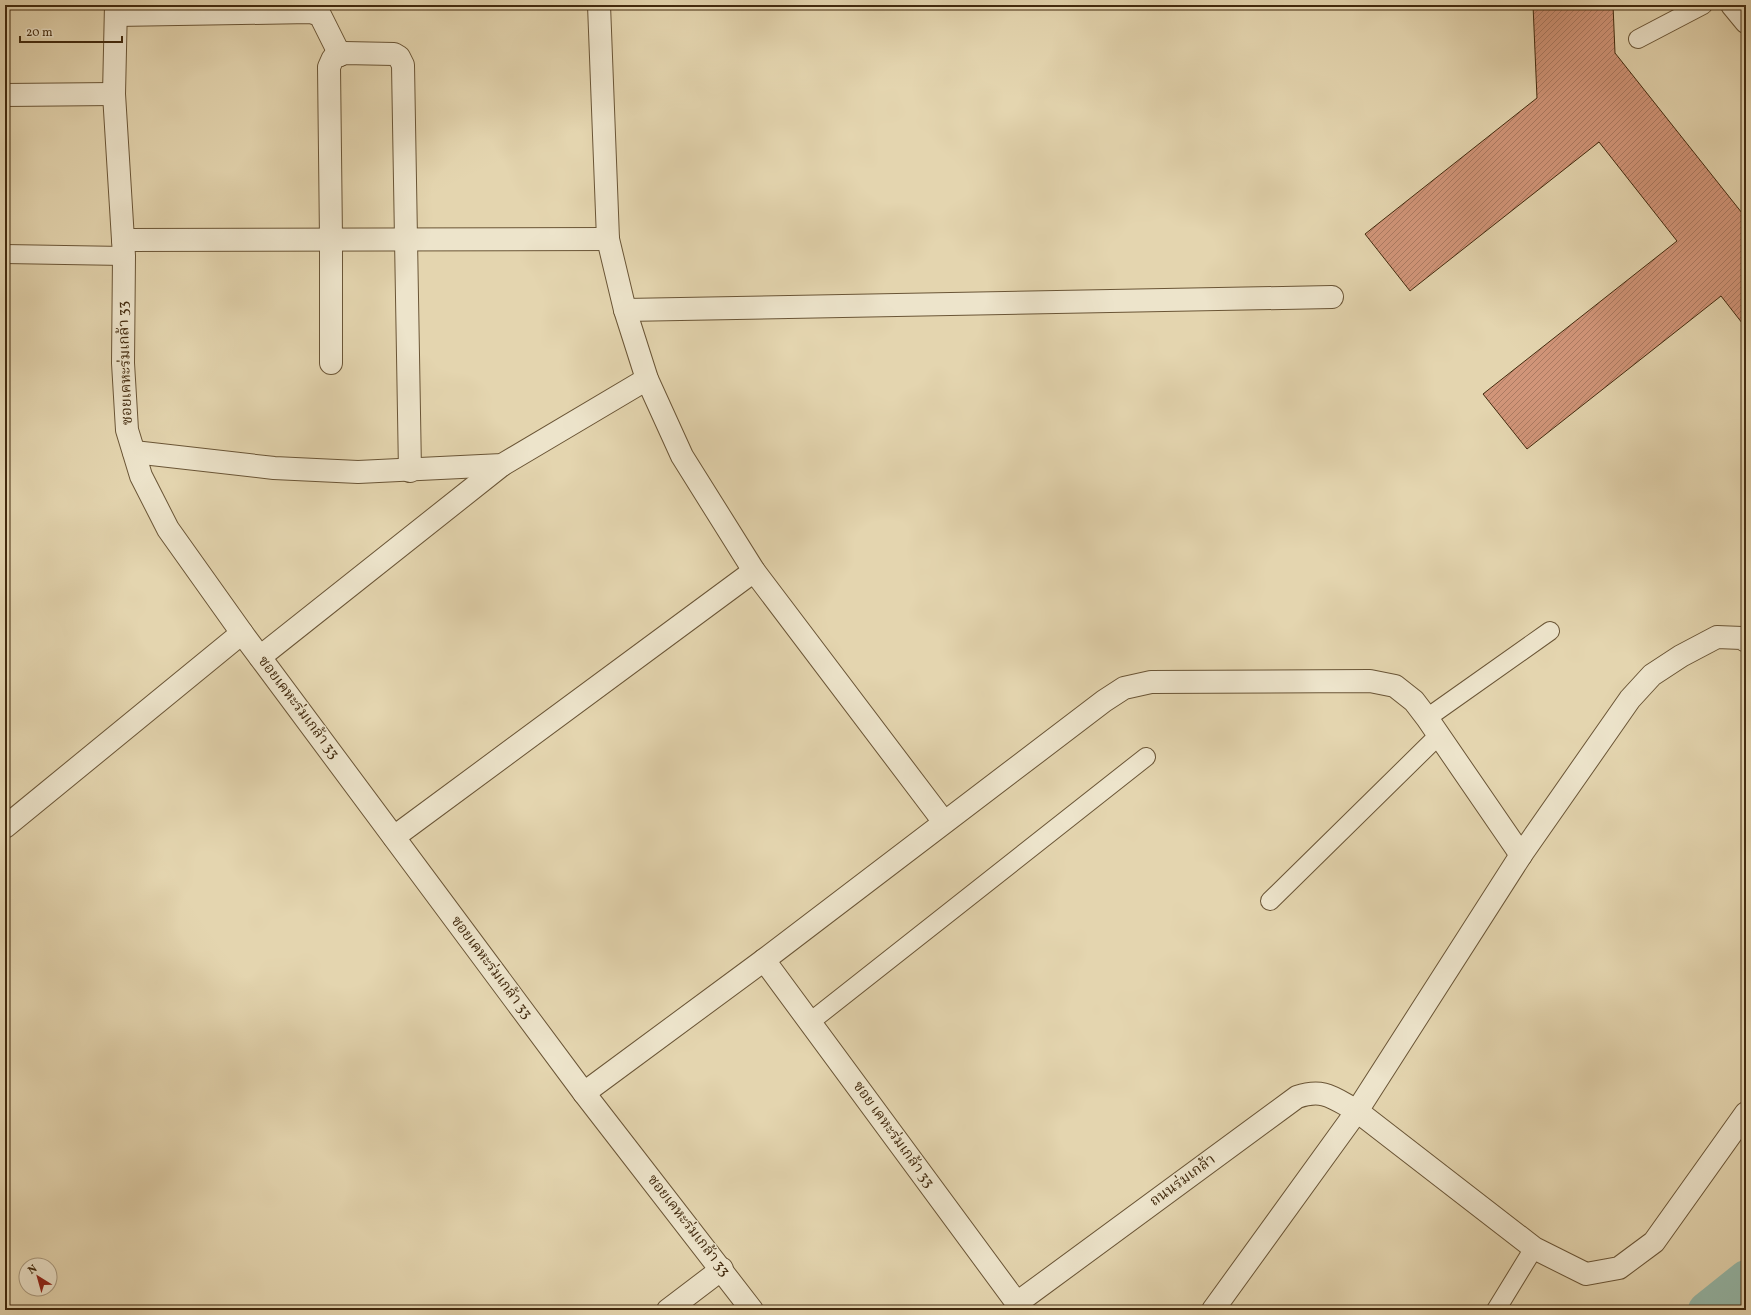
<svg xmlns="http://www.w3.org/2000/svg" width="1751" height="1315" font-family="Vollkorn,'Noto Serif Thai',serif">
<defs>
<pattern id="building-hatch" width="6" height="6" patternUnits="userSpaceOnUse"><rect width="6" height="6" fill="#d19579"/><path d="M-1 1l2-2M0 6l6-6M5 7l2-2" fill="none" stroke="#ab7a62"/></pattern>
</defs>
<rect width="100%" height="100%" fill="#e4d5af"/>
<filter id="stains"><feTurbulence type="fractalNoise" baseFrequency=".005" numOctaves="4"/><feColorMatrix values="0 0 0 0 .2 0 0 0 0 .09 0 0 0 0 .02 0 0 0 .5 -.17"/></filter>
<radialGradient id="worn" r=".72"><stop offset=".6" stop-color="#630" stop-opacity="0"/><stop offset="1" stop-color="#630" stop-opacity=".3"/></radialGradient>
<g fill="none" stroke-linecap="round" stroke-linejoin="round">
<polyline stroke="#95b9aa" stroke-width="36" points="1706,1310 1746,1278"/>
</g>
<polygon fill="url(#building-hatch)" stroke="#422a0e" points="1533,5 1613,5 1615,53 1746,218 1746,328 1721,296 1527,449 1483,394 1677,241 1599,142 1410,291 1365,234 1537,98"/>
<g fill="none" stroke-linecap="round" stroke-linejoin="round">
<defs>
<g id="service">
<polyline points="1638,39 1703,5"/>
<polyline points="5,254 124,256"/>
<polyline points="1427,718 1550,631"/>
<polyline points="1270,901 1439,735"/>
<polyline points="810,1022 1146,757"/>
<polyline points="1496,1310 1534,1248"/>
</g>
<g id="minor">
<polyline points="599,5 608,239 625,310 647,379 682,456 754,571 944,822"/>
<polyline points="1732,5 1746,22"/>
<polyline points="116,15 311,12 320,15 340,55"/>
<polyline points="5,95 114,94"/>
<polyline points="123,240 608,239"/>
<polyline points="625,310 1332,297"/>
<polyline points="331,363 331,239 329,67 333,58 344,53 394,54 399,57 403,65 410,471"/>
<polyline points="134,452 274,468 358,472 502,465 647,379"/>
<polyline points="260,657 502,465"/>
<polyline points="5,827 242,633"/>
<polyline points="394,837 754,571"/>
<polyline points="764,960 1022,1310"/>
<polyline points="584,1093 764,960 1104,701 1124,688 1151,682 1370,681 1395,686 1414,701 1427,718 1521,855"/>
<path d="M1017 1303 1297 1097C1324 1088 1333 1098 1357 1111L1534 1248 1586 1274 1619 1268 1654 1242 1746 1113"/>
<polyline points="668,1310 722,1269"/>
<polyline points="1213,1310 1357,1111 1521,855 1630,699 1652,675 1681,656 1717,637 1742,638 1746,641"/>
</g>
<polyline id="tertiary" points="116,5 114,94 124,256 123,363 127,430 141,476 168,529 242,633 584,1093 752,1310"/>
</defs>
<use href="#service" stroke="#6a5536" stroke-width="20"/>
<use href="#minor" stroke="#6a5536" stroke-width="24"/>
<use href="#tertiary" stroke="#6a5536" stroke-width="24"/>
<use href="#service" stroke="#ede4cb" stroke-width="18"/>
<use href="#minor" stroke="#ede4cb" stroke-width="22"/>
<use href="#tertiary" stroke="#ede4cb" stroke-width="22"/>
</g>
<g text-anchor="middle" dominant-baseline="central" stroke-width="3" stroke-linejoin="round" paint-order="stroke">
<g font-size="15" fill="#422a0e" stroke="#ede4cb">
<text transform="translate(126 363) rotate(-92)">ซอยเคหะร่มเกล้า 33</text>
<text transform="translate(298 708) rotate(53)">ซอยเคหะร่มเกล้า 33</text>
<text transform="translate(491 968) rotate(53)">ซอยเคหะร่มเกล้า 33</text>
<text transform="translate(893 1135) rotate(54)">ซอย เคหะร่มเกล้า 33</text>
<text transform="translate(1183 1181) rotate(-36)">ถนนร่มเกล้า</text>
<text transform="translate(688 1226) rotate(52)">ซอยเคหะร่มเกล้า 33</text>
</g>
</g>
<rect width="1751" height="1315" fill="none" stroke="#e4d5af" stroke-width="20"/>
<rect x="6" y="6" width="1739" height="1303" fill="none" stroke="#422a0e" stroke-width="2"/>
<rect x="10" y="10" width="1731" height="1295" fill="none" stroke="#422a0e"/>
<g transform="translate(38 1277) rotate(323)"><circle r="19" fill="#ede4cb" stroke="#a99a7f"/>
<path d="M0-3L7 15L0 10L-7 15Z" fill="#8f2418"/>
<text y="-6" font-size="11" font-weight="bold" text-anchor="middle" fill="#422a0e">N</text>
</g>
<path d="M20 36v6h102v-6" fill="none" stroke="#422a0e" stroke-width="2"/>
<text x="26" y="36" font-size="12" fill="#422a0e" stroke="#ede4cb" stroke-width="3" paint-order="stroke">20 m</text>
<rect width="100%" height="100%" filter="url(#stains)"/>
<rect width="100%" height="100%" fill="url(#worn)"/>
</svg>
